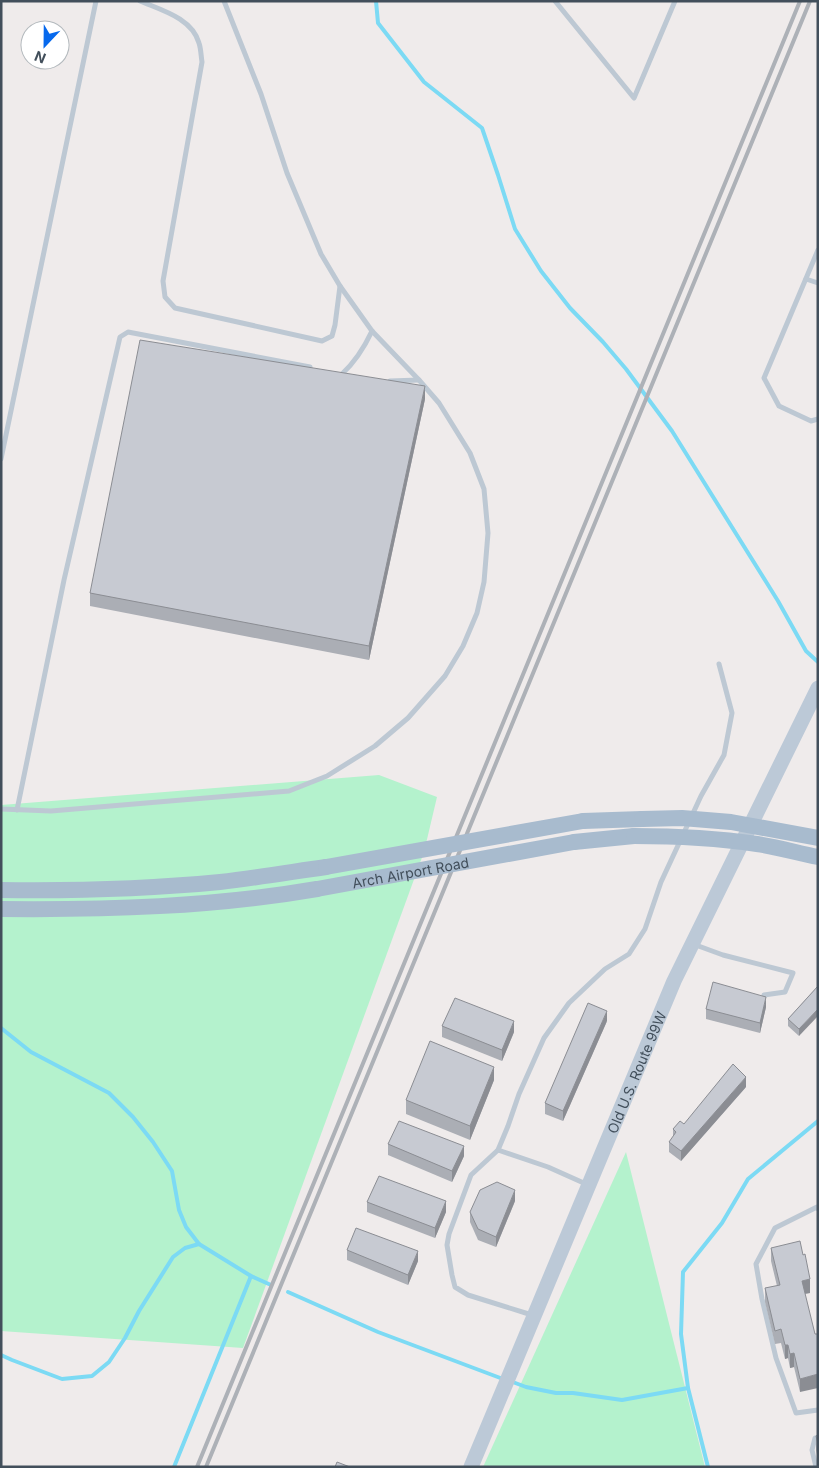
<svg xmlns="http://www.w3.org/2000/svg" width="819" height="1468" font-family="Inter,sans-serif">
<rect width="100%" height="100%" fill="#efebeb"/>
<g fill="#b4f2cd">
<polygon points="379,775 437,797 424,852 243,1348 1,1331 1,805"/>
<polygon points="626,1152 705,1467 483,1467"/>
</g>
<g fill="none" stroke-linecap="round" stroke-linejoin="round">
<g stroke="#7cdaf4" stroke-width="4">
<polyline points="376,1 378,23 424,82 482,128 498,175 515,229 541,271 570,308 603,342 626,369 672,431 778,601 806,651 818,662"/>
<polyline points="1,1028 31,1052 109,1093 133,1117 153,1142 172,1171 179,1210 186,1227 199,1244 251,1276 271,1285"/>
<polyline points="288,1292 378,1332 503,1379"/>
<polyline points="1,1355 12,1360 62,1379 92,1376 109,1362 125,1338 139,1311 173,1257 185,1248 199,1244"/>
<polyline points="510,1381 526,1387 556,1393 573,1393 622,1400 688,1388"/>
<polyline points="174,1467 251,1276"/>
<polyline points="708,1467 688,1388 681,1334 683,1272 722,1223 748,1179 818,1121"/>
</g>
<g stroke="#bdc8d3" stroke-width="5">
<path d="M140 1C161 10 192 18 199 43 201 49 201 56 202 62L163 281 165 297 175 308 322 341 332 336 335 325 340 286"/>
<polyline points="555,1 634,98 675,1"/>
<polyline points="818,250 764,378 779,406 811,421 818,419"/>
<polyline points="806,279 818,283"/>
<path d="M342 374C356 361 364 348 372 331"/>
<polyline points="390,381 419,380"/>
<polyline points="1,459 96,1"/>
<polyline points="1,809 51,811 289,791 327,776 375,746 408,718 445,676 463,646 477,613 484,582 488,533 484,489 470,453 439,403 419,380 372,331 340,286 321,254 287,173 261,94 224,1"/>
<polyline points="17,810 64,580 120,337 128,332 310,367"/>
<polyline points="693,944 723,955 793,973 785,992 764,995"/>
<polyline points="498,1150 548,1167 586,1184"/>
<polyline points="818,1209 817,1207 775,1228 756,1264 762,1299 776,1358 796,1413 818,1410"/>
<polyline points="532,1315 468,1295 455,1287 452,1275 447,1245 449,1234 471,1175 498,1150 508,1126 519,1094 544,1038 569,1003 605,969 629,954 645,929 661,882 701,796 724,755 732,713 719,664"/>
<polyline points="816,1467 812,1450 815,1438 818,1437"/>
</g>
<path stroke="#bcc9d7" stroke-width="15" id="s1" d="M471 1467 674 981 818 688"/>
<g stroke="#a8bbce" stroke-width="16">
<polyline points="583,821 642,819"/>
<polyline points="574,842 634,836"/>
<path d="M1 890C74 891 147 889 220 882 255 878 291 872 326 867"/>
<path d="M1 909C106 910 213 907 317 889"/>
</g>
<g stroke="#adb1b7" stroke-width="4">
<polyline points="197,1467 800,1"/>
<polyline points="206,1467 810,1"/>
</g>
<g stroke="#a8bbce" stroke-width="16">
<polyline points="642,819 682,818 731,822 818,838"/>
<path d="M634 836C675 836 716 838 757 844 777 847 798 853 818 857"/>
<polyline points="326,867 583,821"/>
<path id="s2" d="M317 889 574 842"/>
</g>
</g>
<g fill="#abaeb5">
<polygon points="425,399 369,660 90,606 90,593"/>
<polygon points="818,986 799,1036 788,1026 788,1019"/>
<polygon points="766,1007 760,1033 706,1019 706,1009"/>
<polygon points="607,1021 563,1121 545,1114 545,1103"/>
<polygon points="442,1026 514,1032 502,1061 442,1037"/>
<polygon points="494,1080 470,1140 406,1114 406,1100"/>
<polygon points="746,1087 681,1161 669,1152 669,1142 673,1137 673,1129 684,1124"/>
<polygon points="388,1144 464,1156 452,1182 388,1155"/>
<polygon points="515,1201 496,1247 478,1240 470,1222 470,1212"/>
<polygon points="367,1202 446,1212 435,1238 367,1212"/>
<polygon points="771,1248 810,1293 805,1294 800,1392 794,1367 790,1368 788,1358 785,1359 781,1343 775,1344 765,1302 765,1288 777,1286 771,1261"/>
<polygon points="347,1250 418,1261 408,1285 347,1260"/>
<polygon points="818,1435 818,1458 816,1450 816,1436"/>
</g>
<g fill="#8b8d93">
<polygon points="425,386 425,399 369,660 369,646"/>
<polygon points="766,997 766,1007 760,1033 760,1023"/>
<polygon points="818,1009 818,1016 799,1036 799,1029"/>
<polygon points="607,1011 607,1021 563,1121 563,1111"/>
<polygon points="514,1021 514,1032 502,1061 502,1050"/>
<polygon points="494,1067 494,1080 470,1140 470,1126"/>
<polygon points="746,1077 746,1087 681,1161 681,1151"/>
<polygon points="464,1146 464,1156 452,1182 452,1171"/>
<polygon points="515,1190 515,1201 496,1247 496,1237"/>
<polygon points="446,1201 446,1212 435,1238 435,1228"/>
<polygon points="418,1251 418,1261 408,1285 408,1275"/>
<polygon points="810,1279 810,1293 802,1294 802,1281"/>
<polygon points="785,1345 788,1345 788,1358 785,1359"/>
<polygon points="794,1353 794,1367 790,1368 790,1354"/>
<polygon points="818,1374 818,1388 800,1392 800,1379"/>
</g>
<g fill="#c7cad2" stroke="#8b8d93">
<polygon points="140,340 425,386 369,646 90,593"/>
<polygon points="713,982 766,997 760,1023 706,1009"/>
<polygon points="818,986 818,1009 799,1029 788,1019"/>
<polygon points="455,998 514,1021 502,1050 442,1026"/>
<polygon points="588,1003 607,1011 563,1111 545,1103"/>
<polygon points="430,1041 494,1067 470,1126 406,1100"/>
<polygon points="733,1064 746,1077 681,1151 669,1142 676,1132 673,1129 680,1121 684,1124"/>
<polygon points="399,1121 464,1146 452,1171 388,1144"/>
<polygon points="379,1176 446,1201 435,1228 367,1202"/>
<polygon points="497,1182 515,1190 496,1237 478,1229 470,1212 480,1190"/>
<polygon points="356,1228 418,1251 408,1275 347,1250"/>
<polygon points="800,1241 803,1255 805,1254 810,1279 802,1281 815,1334 818,1334 818,1374 800,1379 794,1353 790,1354 788,1345 785,1345 781,1329 775,1331 765,1288 780,1285 771,1248"/>
<polygon points="818,1435 818,1444 816,1436"/>
<polygon points="337,1462 350,1467 335,1467"/>
</g>
<g text-anchor="middle" dominant-baseline="central" stroke-width="5" stroke-linejoin="round" paint-order="stroke">
<g font-size="14" fill="#424f5b" stroke="#fff">
<text stroke="none"><textPath href="#s2" startOffset="95">Arch Airport Road</textPath></text>
<text stroke="none"><textPath href="#s1" startOffset="428">Old U.S. Route 99W</textPath></text>
</g>
</g>
<rect width="819" height="1468" fill="none" stroke="#424f5b" stroke-width="5"/>
<g transform="translate(45 45) rotate(202)"><circle r="24" fill="#ffffff" stroke="#b3b9bd"/>
<path d="M0-4L9 19L0 12L-9 19Z" fill="#0769ed"/>
<text y="-8" font-size="14" font-weight="bold" text-anchor="middle" fill="#424f5b">N</text>
</g>
</svg>
